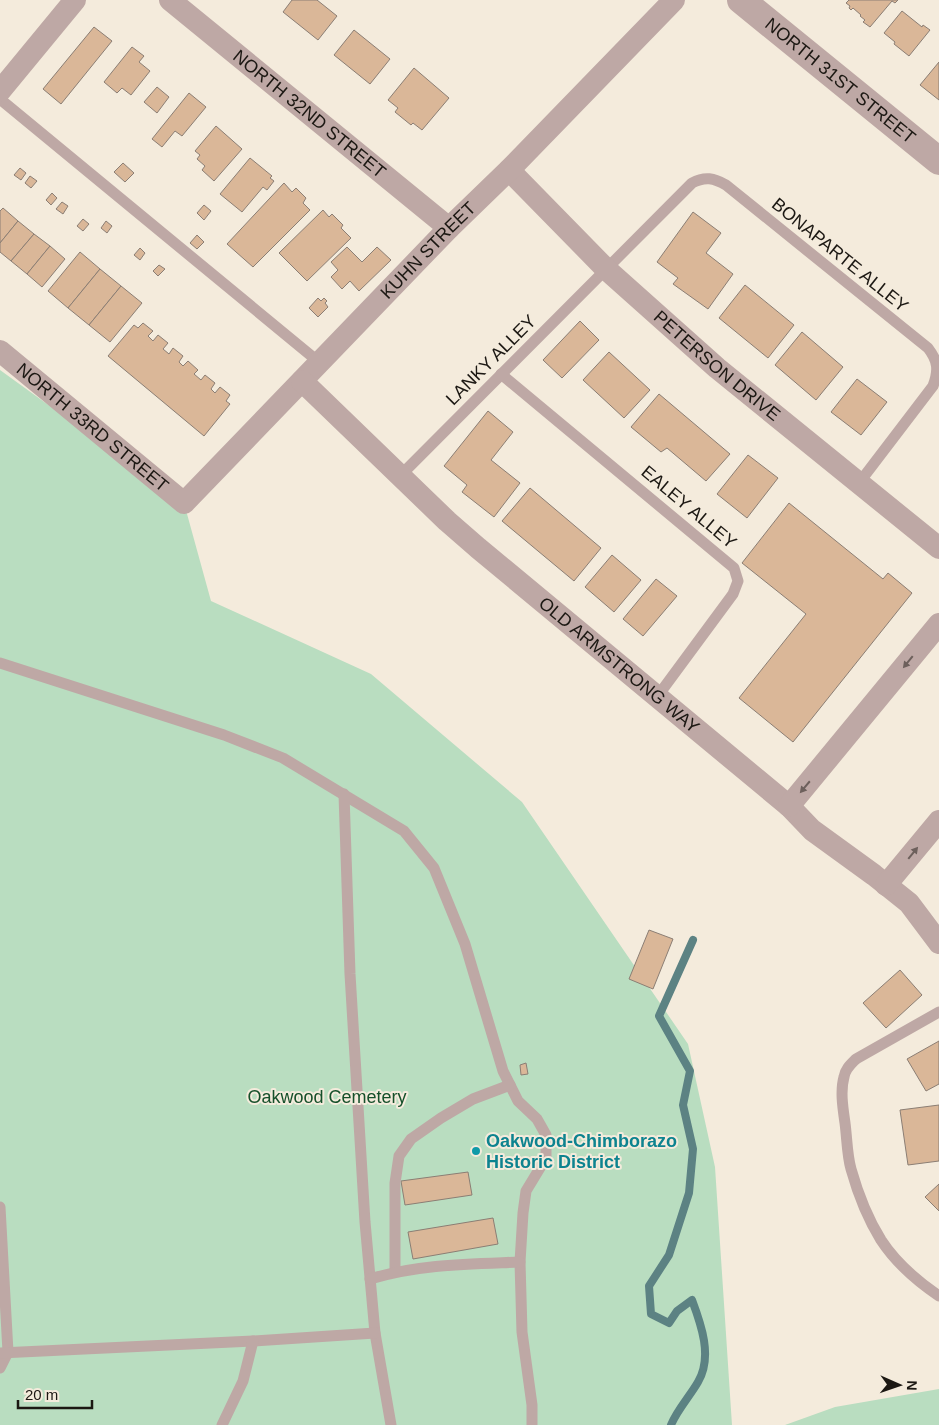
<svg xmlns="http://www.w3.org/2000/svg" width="939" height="1425" font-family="Helvetica,sans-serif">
<rect width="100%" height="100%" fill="#f4ebdc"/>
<g fill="#b9ddc0">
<polygon points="0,370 184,503 211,601 371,674 522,802 688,1044 715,1167 732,1425 0,1425"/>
<polygon points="939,1389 939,1425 785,1425 835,1407"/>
</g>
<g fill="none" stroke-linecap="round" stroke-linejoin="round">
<path stroke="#5c8283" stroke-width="8" d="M671 1425C677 1410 690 1396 698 1382 713 1357 701 1324 692 1300L677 1311 669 1323 651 1314 649 1286 669 1255 689 1193 693 1149 683 1105 690 1071 659 1016 693 940"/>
</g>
<g fill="#dab798" stroke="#8b7e74">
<polygon points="292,0 317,0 337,16 318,40 283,12"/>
<polygon points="849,0 898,0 895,3 892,1 870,27 863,22 865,20 860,16 861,15 853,8 851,10 849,8 850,6 846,3"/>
<polygon points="902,11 922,27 923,25 930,30 909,56 894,44 895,42 884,33"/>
<polygon points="94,27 112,41 61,104 43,89"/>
<polygon points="354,30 390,59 370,84 334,55"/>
<polygon points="132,47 144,56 139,62 150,71 131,95 122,88 117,93 104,82"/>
<polygon points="939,62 939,100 920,85"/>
<polygon points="414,68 449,98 422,130 413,123 411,125 395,112 398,108 388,100"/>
<polygon points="157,87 169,97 157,113 144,102"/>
<polygon points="189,93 206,107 182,136 175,131 162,147 152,139"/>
<polygon points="216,126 242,149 214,181 202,170 205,166 197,159 200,155 195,151"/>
<polygon points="250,158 272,176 270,178 274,181 267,190 263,187 242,212 220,194"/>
<polygon points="123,163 134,173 125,182 114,172"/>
<polygon points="20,168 26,173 21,180 14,175"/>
<polygon points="30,176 37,181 31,188 25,183"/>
<polygon points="284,183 292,192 296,188 306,198 303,203 310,210 253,267 227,244"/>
<polygon points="52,193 57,198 51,205 46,200"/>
<polygon points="62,202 68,206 63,214 56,209"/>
<polygon points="204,205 211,211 204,220 197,213"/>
<polygon points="3,208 18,221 0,243 0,211"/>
<polygon points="323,210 329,217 332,214 343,225 341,228 351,238 307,281 279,253"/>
<polygon points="693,212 721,233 706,253 733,274 708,309 673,284 678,278 657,262"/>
<polygon points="83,219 89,224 83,231 77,226"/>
<polygon points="18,221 34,234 11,261 0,252 0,243"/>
<polygon points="106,221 112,226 107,233 101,228"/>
<polygon points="34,234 50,246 27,274 11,261"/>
<polygon points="197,235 204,242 197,249 190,243"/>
<polygon points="50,246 65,259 42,287 27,274"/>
<polygon points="347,247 362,262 377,247 391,260 359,291 350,281 342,289 331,277 338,270 331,262"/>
<polygon points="140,248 145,253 140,260 134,255"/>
<polygon points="80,252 100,269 68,308 48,291"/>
<polygon points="159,265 165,269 158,276 153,271"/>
<polygon points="100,269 121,286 89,325 68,308"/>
<polygon points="745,285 794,325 768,358 719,318"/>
<polygon points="121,286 142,303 110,342 89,325"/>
<polygon points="318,298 321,301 324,298 327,301 325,303 328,307 318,317 309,308"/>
<polygon points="580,321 599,340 562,378 543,360"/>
<polygon points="143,323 153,331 148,336 153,341 158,335 168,343 163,349 169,354 173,348 183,356 179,362 183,366 188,361 198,370 194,374 201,380 205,375 215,383 211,389 215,393 220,387 230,395 226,401 230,404 204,436 108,356 134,325 138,328"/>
<polygon points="802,332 843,367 816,400 775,365"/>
<polygon points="609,352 650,390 624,418 583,380"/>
<polygon points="857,379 887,402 861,435 831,412"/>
<polygon points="659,394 730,454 706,481 667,448 661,452 631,427"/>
<polygon points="488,411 513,432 491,460 520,483 494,517 462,492 467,485 444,466"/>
<polygon points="748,455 778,478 747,518 717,494"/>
<polygon points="530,488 601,548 574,581 502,521"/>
<polygon points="789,503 883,579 888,573 912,593 793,742 739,698 806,614 742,563"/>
<polygon points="612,555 641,580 614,612 585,587"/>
<polygon points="656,579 677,596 643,636 623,619"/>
<polygon points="649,930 673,939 653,989 629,979"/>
<polygon points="900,970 922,995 886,1028 863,1003"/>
<polygon points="939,1041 939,1084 926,1091 907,1059"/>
<polygon points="526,1063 528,1074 521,1075 520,1065"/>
<polygon points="939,1105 939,1161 908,1165 900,1110"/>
<polygon points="468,1172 472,1195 405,1205 401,1181"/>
<polygon points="939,1184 939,1211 925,1197"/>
<polygon points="493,1218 498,1244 413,1259 408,1232"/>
</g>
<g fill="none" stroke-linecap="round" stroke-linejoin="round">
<g stroke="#bea8a5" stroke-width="11">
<polyline points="0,99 320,363"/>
<polyline points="501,374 734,568 738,581 733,594 657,697"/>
<path d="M400 476 692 183C705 176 714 178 726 185L928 348C938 361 939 370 933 386L859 483"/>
<polyline points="0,663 224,735 283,758 404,831 434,868 465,944 503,1071 518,1101 537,1119 546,1135 546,1158 526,1191 523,1213 520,1262 522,1332 532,1405 532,1425"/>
<polyline points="344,794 350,974 365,1222 375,1333 391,1425"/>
<path d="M939 1012 856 1059C851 1064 845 1069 844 1077 840 1091 843 1109 845 1123 847 1138 847 1155 851 1169 858 1194 868 1219 881 1240 896 1263 917 1281 939 1296"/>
<polyline points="0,1207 8,1352 0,1368"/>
<polyline points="395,1271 395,1183 399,1156 411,1139 441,1118 473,1099 510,1085"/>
<path d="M370 1279C419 1264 470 1264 520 1262"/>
<polyline points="0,1353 253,1341 375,1333"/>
<polyline points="222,1425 243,1381 253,1341"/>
</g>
<g stroke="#bea8a5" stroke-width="22">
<path id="s1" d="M170 0 449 228"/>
<polyline points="0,91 75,0"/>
<path id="s2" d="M509 170 606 269 717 368 939 548"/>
<path id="s3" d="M0 351 184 503 449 228 509 170 674 0"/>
<path id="s4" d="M302 381 447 521 478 548 789 806 812 830 874 875 909 903 939 943"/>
<polyline points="789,806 939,624"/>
<polyline points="886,885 939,821"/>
</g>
<path stroke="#bea8a5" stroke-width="28" id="s5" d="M741 0 939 161"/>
</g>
<defs><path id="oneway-solid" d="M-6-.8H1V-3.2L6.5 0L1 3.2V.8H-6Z" transform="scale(1.25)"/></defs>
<g fill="#6d605c">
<use href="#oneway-solid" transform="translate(908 662) rotate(129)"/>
<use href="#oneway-solid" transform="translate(805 787) rotate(130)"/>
<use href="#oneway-solid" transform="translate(913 853) rotate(-51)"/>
</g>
<circle fill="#0f9aa8" stroke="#f4ebdc" stroke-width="2" cx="476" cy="1151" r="5"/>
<g text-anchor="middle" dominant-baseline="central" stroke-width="4" stroke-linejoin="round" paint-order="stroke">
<g font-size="18" fill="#1c1813" stroke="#f4ebdc">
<text stroke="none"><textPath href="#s5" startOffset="128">NORTH 31ST STREET</textPath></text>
<text stroke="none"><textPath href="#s1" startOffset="180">NORTH 32ND STREET</textPath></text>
<text stroke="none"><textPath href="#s3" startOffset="590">KUHN STREET</textPath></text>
<text transform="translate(840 255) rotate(39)">BONAPARTE ALLEY</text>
<text transform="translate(491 360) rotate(-45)">LANKY ALLEY</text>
<text stroke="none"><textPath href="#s2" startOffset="286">PETERSON DRIVE</textPath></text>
<text stroke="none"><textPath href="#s3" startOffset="120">NORTH 33RD STREET</textPath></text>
<text transform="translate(689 507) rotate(40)">EALEY ALLEY</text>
<text stroke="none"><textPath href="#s4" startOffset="426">OLD ARMSTRONG WAY</textPath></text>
</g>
<g font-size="18" fill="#15502a" stroke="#f4ebdc">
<text x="327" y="1097">Oakwood Cemetery</text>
</g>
<g font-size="18" font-weight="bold" fill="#0d838f" stroke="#f4ebdc" text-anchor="start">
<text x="486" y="1141">Oakwood-Chimborazo<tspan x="486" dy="21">Historic District</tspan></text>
</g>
</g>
<g transform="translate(899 1385) rotate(92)" stroke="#f4ebdc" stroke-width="4" paint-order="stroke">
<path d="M0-4L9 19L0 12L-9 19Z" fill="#1c1813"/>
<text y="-8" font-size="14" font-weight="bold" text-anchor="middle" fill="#1c1813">N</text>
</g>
<path d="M18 1400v8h74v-8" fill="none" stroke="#1c1813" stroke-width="2.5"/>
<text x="25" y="1400" font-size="15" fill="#1c1813" stroke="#f4ebdc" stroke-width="4" paint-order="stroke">20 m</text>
</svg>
